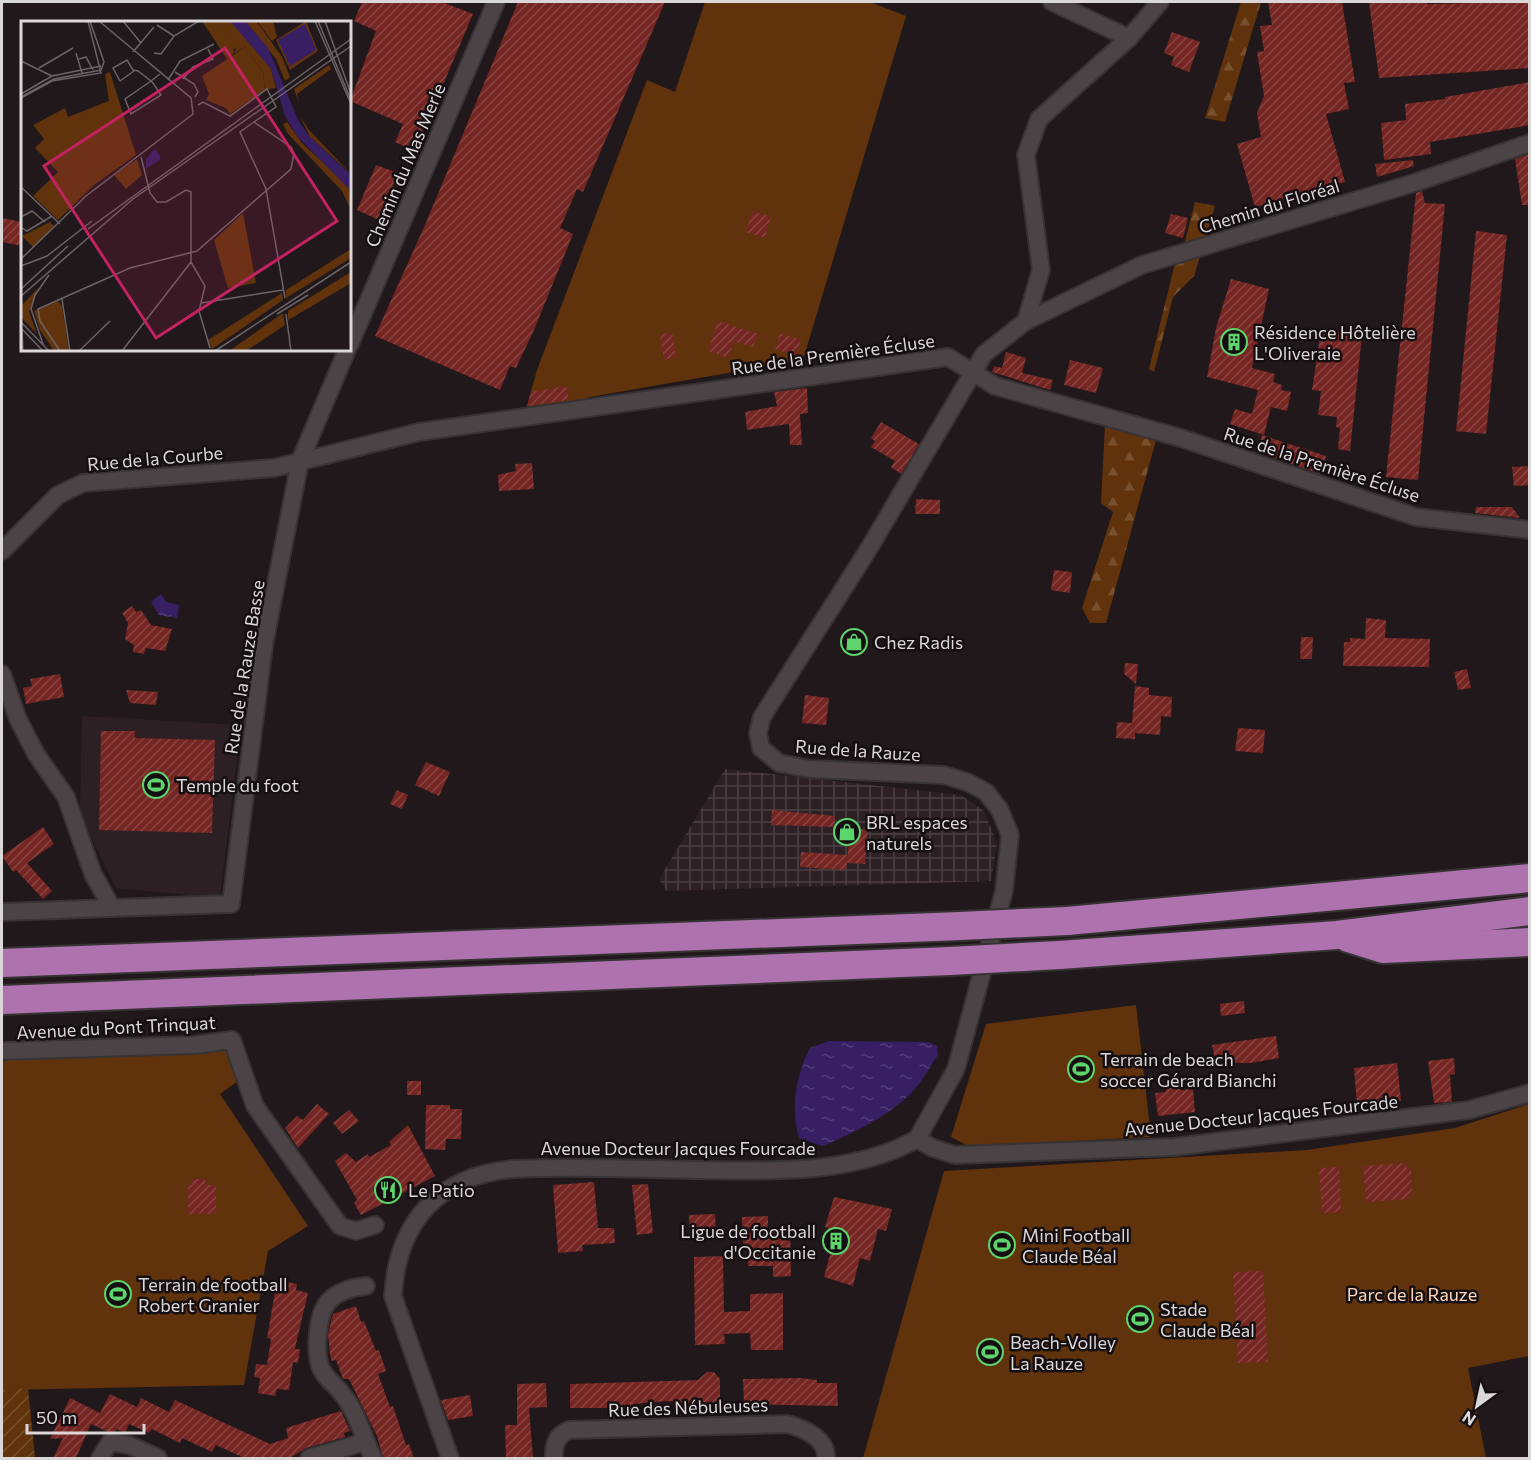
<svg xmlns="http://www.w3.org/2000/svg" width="1531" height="1460" font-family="Commissioner,sans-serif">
<defs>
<pattern id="industrial-grid" width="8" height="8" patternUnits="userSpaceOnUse" patternTransform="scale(1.5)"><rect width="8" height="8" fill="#2d2025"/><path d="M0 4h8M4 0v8" fill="none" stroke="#4b4044"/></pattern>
<pattern id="forest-firs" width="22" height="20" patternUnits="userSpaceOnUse" patternTransform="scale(1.5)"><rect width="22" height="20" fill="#61330c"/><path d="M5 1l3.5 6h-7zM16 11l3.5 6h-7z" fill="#77502f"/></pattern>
<pattern id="garden-furrows" width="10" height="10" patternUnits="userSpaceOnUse" patternTransform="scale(1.5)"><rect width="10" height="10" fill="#61330c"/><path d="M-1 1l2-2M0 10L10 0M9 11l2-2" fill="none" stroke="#77502f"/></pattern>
<pattern id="water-ripples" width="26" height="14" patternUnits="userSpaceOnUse" patternTransform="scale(1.5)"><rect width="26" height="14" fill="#381f63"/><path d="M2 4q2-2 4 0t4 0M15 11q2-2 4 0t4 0" fill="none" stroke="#543f79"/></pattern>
<pattern id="building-hatch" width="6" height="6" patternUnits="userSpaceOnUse" patternTransform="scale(1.5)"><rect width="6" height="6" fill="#752522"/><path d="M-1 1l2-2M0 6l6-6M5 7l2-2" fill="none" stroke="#884441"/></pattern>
</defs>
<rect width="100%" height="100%" fill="#20181b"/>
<polygon fill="#2d2025" points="82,716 241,725 220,898 116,888 80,814"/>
<polygon fill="url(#industrial-grid)" points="725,769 961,795 984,811 997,844 991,881 666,891 659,879"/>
<g fill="#61330c">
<polygon points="705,2 870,2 906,16 803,360 590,397 576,402 526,409 537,370 647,80 675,92"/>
<polygon points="1136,1005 1151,1137 968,1146 951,1137 986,1024"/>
<polygon points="226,1049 238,1081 220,1094 308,1226 268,1251 244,1385 2,1390 2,1056"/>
<polygon points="1529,1104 1529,1356 1468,1368 1486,1458 863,1458 944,1171 1307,1150 1455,1128"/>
</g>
<g fill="url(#forest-firs)">
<polygon points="1241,2 1261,2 1225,122 1205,118"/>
<polygon points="1195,202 1215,206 1194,276 1173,297 1154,372 1149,369 1175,263 1184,245"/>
<polygon points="1105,425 1156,440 1106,623 1090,623 1082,608 1113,512 1101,503"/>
</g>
<polygon fill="url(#garden-furrows)" points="28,1388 35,1458 2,1458 2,1390"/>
<g fill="url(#water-ripples)">
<polygon points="161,594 166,602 179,605 177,618 159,615 151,602"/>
<path d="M829 1041 928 1042 937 1046 938 1055C930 1066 923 1080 914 1090 890 1116 854 1133 822 1146L799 1138C791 1107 795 1077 810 1048Z"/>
</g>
<g fill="url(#building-hatch)">
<polygon points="362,2 442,2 473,14 423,132 427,134 419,153 395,142 403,124 350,101 376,31 354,21"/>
<polygon points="518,2 665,2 583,192 577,189 560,228 573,234 534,330 516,368 510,366 500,390 375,336 425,225"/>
<polygon points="1268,2 1342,2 1355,82 1344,83 1349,109 1326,114 1345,182 1255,207 1237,144 1261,137 1257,113 1264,96 1257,52 1264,51 1260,26 1272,25"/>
<polygon points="1369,2 1426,2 1427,4 1530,2 1530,68 1379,78"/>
<polygon points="1172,32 1200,42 1189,72 1171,65 1174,57 1164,53"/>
<polygon points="1530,82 1530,125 1430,142 1431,154 1384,160 1381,123 1406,120 1405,104 1445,99 1445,97"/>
<polygon points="1530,154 1530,205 1522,205 1515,159"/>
<polygon points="1413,160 1414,166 1377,177 1375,164"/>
<polygon points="376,165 398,173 379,220 357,210"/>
<polygon points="1422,191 1425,203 1445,204 1418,480 1386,477 1416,193"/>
<polygon points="752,211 771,217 765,238 746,232"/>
<polygon points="1171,214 1188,218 1183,238 1165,233"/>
<polygon points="2,218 22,222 22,246 2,242"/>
<polygon points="1476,231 1507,235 1486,434 1456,431"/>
<polygon points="1231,279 1269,289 1252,368 1275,374 1273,382 1282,385 1281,390 1291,392 1287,411 1271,407 1264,435 1230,424 1235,409 1252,414 1258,390 1207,377 1216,328"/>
<polygon points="718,321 758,334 753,347 734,341 728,358 708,351"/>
<polygon points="1321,330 1362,335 1350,451 1338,449 1340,428 1336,427 1337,417 1318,415 1321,391 1312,390"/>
<polygon points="672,332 676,357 664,360 660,335"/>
<polygon points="780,333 801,340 796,356 775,349"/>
<polygon points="1006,352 1026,358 1022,373 1053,380 1050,390 992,372 994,366 1002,368"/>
<polygon points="1070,360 1103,368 1096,393 1064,385"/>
<polygon points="566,386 569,400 527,406 531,392"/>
<polygon points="807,388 808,413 800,414 802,445 790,445 789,424 747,430 745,412 777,406 774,392"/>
<polygon points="881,422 919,444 901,474 891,467 895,461 871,447 875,441 871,438"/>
<polygon points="1262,435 1326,456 1320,474 1257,452"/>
<polygon points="532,463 534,489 499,491 498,475 516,471 515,464"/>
<polygon points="1530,466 1530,485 1514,486 1512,467"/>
<polygon points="916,499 940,500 940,514 915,514"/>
<polygon points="1476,507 1512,507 1520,518 1475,513"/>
<polygon points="1054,570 1072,572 1070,593 1051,590"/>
<polygon points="132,606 136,612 141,610 151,625 172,629 165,651 146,648 144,654 133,652 134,645 125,639 128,623 122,613"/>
<polygon points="1366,618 1386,620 1385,638 1430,639 1429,667 1343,666 1344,642 1350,642 1350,638 1365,639"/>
<polygon points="847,629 864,631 862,655 844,653"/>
<polygon points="1301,637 1313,637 1312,659 1300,659"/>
<polygon points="1125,663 1138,664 1136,684 1124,674"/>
<polygon points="1467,669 1471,688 1458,690 1454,672"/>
<polygon points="60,674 64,697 26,704 23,688 32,686 30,679"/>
<polygon points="1135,686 1149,688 1149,695 1172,697 1171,717 1161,716 1160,735 1135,733 1135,739 1116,738 1117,722 1132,723"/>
<polygon points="126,690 158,692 156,705 130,703"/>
<polygon points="805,695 829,698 826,725 802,723"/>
<polygon points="1238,728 1265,730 1263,753 1235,751"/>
<polygon points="101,731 135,731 135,738 215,740 212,833 99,830"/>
<polygon points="426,762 450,772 439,796 415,785"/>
<polygon points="397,790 408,795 402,809 390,804"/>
<polygon points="772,810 835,816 834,827 771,825"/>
<polygon points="43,827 54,844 27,863 52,891 43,899 16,870 13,872 2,856"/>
<polygon points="850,828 868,830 865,864 847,863"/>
<polygon points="801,852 848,855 846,870 800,867"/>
<polygon points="1244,1001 1245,1013 1221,1016 1220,1004"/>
<polygon points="1276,1036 1279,1058 1251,1063 1228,1063 1227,1059 1215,1060 1212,1045"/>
<polygon points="1454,1058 1455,1074 1450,1075 1452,1102 1434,1103 1428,1061"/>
<polygon points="1397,1063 1401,1101 1357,1105 1354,1068"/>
<rect x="407" y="1081" width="14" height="14"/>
<polygon points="1180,1084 1181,1090 1193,1089 1195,1112 1158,1116 1155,1093 1166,1092 1165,1085"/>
<polygon points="317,1104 329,1114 298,1148 285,1128 297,1116 303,1120"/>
<polygon points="426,1105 450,1105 450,1109 462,1109 461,1139 446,1139 445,1150 425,1149"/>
<polygon points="349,1110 359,1121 342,1134 333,1123"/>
<polygon points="408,1125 435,1176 361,1215 354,1203 357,1200 335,1161 346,1153 356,1162 368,1154 369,1157 391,1145 389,1142"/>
<polygon points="1406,1163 1407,1168 1411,1168 1412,1195 1409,1195 1409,1199 1366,1202 1363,1166"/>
<polygon points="1339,1167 1341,1212 1322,1213 1319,1168"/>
<polygon points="192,1179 205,1179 205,1185 216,1185 216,1214 188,1214 188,1185 192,1185"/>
<polygon points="594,1182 598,1228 614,1228 615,1243 582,1245 583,1251 558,1253 553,1185"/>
<polygon points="648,1184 653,1233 637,1235 632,1185"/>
<polygon points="834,1197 892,1209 886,1231 878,1229 870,1261 860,1258 853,1286 824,1277 831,1251 823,1249 828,1228 825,1227"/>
<polygon points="715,1214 716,1233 690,1234 689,1215"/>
<polygon points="768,1216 768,1229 790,1229 791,1276 773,1277 773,1266 748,1266 748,1248 743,1249 742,1217"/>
<polygon points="723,1256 724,1312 750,1311 750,1294 783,1293 783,1350 751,1350 750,1333 724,1334 725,1344 695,1345 694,1257"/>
<polygon points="1263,1271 1268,1362 1238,1363 1233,1272"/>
<polygon points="277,1280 297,1284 296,1290 308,1293 296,1344 295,1349 300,1349 298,1363 293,1362 289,1390 277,1389 275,1396 258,1393 260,1378 254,1377 256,1364 267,1365 271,1339 267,1338"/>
<polygon points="356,1306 361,1322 364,1321 376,1351 379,1350 386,1371 378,1374 390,1407 393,1406 406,1445 409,1444 414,1458 383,1458 377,1436 349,1379 343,1379 336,1360 332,1361 330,1355 328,1334 333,1314"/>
<polygon points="707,1372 714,1372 720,1379 720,1403 677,1406 677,1402 666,1401 634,1404 634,1407 626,1408 570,1408 570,1384 698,1380"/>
<polygon points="800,1378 817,1380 817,1383 837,1383 838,1406 744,1404 743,1379"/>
<polygon points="546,1383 547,1407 529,1408 533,1458 506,1458 505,1425 517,1425 517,1384"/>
<polygon points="110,1394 137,1407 141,1398 169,1412 175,1400 270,1444 288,1438 286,1428 341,1411 350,1431 344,1433 345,1437 306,1448 290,1458 244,1458 216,1445 212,1452 182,1438 180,1443 152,1429 149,1433 129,1424 125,1433 117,1429 115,1432 108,1432 91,1424 76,1458 53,1458 63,1438 50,1439 70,1398 100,1413"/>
<polygon points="470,1395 473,1416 448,1420 441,1400"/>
</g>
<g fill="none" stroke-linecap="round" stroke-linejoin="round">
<defs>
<g id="street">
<polyline points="1052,2 1129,38"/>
<polyline points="1026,321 1142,265 1417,182 1530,143"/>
<polyline points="350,344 496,2"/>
<polyline points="2,551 58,495 83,483 274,468 419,432 948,357 995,386 1181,438 1416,517 1530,530"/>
<polyline points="2,674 18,719 36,754 66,797 93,874 112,908 2,912"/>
<polyline points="112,908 231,904 264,645 300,461 347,350"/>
<polyline points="2,1051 194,1045 232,1040 255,1106 340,1226 356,1231 375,1225"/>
<polyline points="917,1139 956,1069 1004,891 1010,835 1000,810 986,792 967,782 944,775 809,769 779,763 761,748 758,733 762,717 868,550 984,354 1026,321 1041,270 1026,155 1039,119 1129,38 1160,2"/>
<polyline points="917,1139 933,1148 955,1155 1174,1147 1469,1110 1530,1093"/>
<path d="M366 1286C353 1287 336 1292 328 1302 317 1315 315 1350 320 1366 324 1378 336 1385 343 1395 357 1412 364 1439 373 1458"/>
<polyline points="100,1458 110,1442 129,1445 158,1458"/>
<polyline points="309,1458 365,1442"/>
<path d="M450 1458 393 1296C397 1223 438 1176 512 1169 574 1166 637 1169 699 1170 771 1171 853 1175 917 1139"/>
<path d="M554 1458C553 1445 557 1435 569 1430L787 1424C803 1428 827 1438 826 1458"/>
</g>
<g id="highway">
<polyline points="1067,921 1530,878"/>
<polyline points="1348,938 1383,949 1530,942"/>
<polyline points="1059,955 1337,935 1530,911"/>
<polyline points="2,963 960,926"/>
<polyline points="2,1000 950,961"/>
</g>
</defs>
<use href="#street" stroke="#373234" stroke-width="20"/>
<use href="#highway" stroke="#373234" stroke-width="32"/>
<use href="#street" stroke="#4b4346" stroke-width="16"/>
<use href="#highway" stroke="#ae72af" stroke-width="28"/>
<defs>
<g id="highway-bridge">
<polyline points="960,926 1067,921"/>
<polyline points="950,961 1059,955"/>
</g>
</defs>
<use href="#highway-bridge" stroke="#373234" stroke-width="32" stroke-linecap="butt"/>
<use href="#highway-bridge" stroke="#ae72af" stroke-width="28"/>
</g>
<defs>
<symbol id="building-ring" viewBox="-11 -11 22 22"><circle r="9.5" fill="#160f12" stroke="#5dd56c" stroke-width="1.5"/><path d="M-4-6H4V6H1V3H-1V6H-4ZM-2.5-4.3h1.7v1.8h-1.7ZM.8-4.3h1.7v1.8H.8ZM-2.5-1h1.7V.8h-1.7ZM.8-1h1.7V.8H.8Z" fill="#5dd56c"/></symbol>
<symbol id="shop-ring" viewBox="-11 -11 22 22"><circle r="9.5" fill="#160f12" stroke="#5dd56c" stroke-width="1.5"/><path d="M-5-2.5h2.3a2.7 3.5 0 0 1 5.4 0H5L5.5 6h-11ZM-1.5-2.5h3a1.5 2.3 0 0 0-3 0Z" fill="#5dd56c"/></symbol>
<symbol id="stadium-ring" viewBox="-11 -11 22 22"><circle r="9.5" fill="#160f12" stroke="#5dd56c" stroke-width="1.5"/><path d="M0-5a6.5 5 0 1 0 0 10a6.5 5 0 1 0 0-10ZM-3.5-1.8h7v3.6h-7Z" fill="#5dd56c"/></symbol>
<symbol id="restaurant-ring" viewBox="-11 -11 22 22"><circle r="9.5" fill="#160f12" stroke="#5dd56c" stroke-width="1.5"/><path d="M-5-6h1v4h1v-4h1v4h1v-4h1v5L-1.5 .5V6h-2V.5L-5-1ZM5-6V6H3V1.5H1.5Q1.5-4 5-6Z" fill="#5dd56c"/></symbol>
</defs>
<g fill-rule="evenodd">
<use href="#building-ring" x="1219" y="327" width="30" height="30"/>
<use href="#shop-ring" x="839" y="627" width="30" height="30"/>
<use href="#stadium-ring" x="141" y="770" width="30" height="30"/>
<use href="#shop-ring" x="832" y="817" width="30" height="30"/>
<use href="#stadium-ring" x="1066" y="1054" width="30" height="30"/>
<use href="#restaurant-ring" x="373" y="1175" width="30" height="30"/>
<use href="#building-ring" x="821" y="1226" width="30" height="30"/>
<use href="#stadium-ring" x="987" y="1230" width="30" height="30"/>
<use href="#stadium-ring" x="103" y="1279" width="30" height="30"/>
<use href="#stadium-ring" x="1125" y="1304" width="30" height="30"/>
<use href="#stadium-ring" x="975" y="1337" width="30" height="30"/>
</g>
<g text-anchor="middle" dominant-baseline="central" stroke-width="5" stroke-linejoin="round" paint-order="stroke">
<g font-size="18" fill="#dbd6d8" stroke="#160f12">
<text transform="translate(405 165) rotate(-67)">Chemin du Mas Merle</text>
<text transform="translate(1269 206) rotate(-17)">Chemin du Floréal</text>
<text transform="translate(833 354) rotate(-8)">Rue de la Première Écluse</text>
<text transform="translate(155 458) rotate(-5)">Rue de la Courbe</text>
<text transform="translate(1322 464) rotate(18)">Rue de la Première Écluse</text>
<text transform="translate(244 667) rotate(-81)">Rue de la Rauze Basse</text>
<text transform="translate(858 750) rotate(4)">Rue de la Rauze</text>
<text transform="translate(116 1027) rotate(-3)">Avenue du Pont Trinquat</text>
<text transform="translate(1261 1115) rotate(-6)">Avenue Docteur Jacques Fourcade</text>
<text x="678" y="1148">Avenue Docteur Jacques Fourcade</text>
<text transform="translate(688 1407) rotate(-2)">Rue des Nébuleuses</text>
</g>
<g font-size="18" fill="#dbd6d8" stroke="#160f12" text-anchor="start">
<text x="1254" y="332">Résidence Hôtelière<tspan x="1254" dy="21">L'Oliveraie</tspan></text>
<text x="874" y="642">Chez Radis</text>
<text x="176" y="785">Temple du foot</text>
<text x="866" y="822">BRL espaces<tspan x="866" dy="21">naturels</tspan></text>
<text x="1100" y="1059">Terrain de beach<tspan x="1100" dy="21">soccer Gérard Bianchi</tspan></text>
<text x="408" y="1190">Le Patio</text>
<text x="816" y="1231" text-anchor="end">Ligue de football<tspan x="816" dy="21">d'Occitanie</tspan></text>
<text x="1022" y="1235">Mini Football<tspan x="1022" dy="21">Claude Béal</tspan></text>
<text x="138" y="1284">Terrain de football<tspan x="138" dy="21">Robert Granier</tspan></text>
<text x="1160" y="1309">Stade<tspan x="1160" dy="21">Claude Béal</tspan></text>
<text x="1010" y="1342">Beach-Volley<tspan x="1010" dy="21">La Rauze</tspan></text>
</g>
<g font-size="18" fill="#fed7bc" stroke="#160f12">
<text x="1412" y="1294">Parc de la Rauze</text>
</g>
</g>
<g transform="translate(21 21)">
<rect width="330" height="330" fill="#20181b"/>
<path d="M236 0H252L256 16 251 20ZM285 0 297 30 269 49 255 19ZM224 26 242 51 244 69 209 93 205 87 185 79 188 73 181 55ZM308 44 310 48 276 73 278 82 273 68ZM89 51 115 134 73 164 37 199 12 175 37 151 14 127 23 118 12 104 44 87 47 96 88 80 84 53ZM279 95 288 109 330 153 289 116ZM266 101 281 122 328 166 330 189 321 170 267 113 262 103ZM116 138 121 154 105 168 93 154ZM222 192 235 262 207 267 193 219ZM29 201 33 205 12 226 1 215ZM330 228V237L265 277V269ZM330 251V262L267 299V290ZM17 267 8 291 16 313 0 296V285ZM261 272 262 279 191 328 187 319ZM37 280 41 285 48 330H33L19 309 13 290ZM262 292 264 304 225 330H208Z" fill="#61330c"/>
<path d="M195 0H209L228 20 250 48 255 67 244 69 242 51 224 26 212 33 215 28 207 14ZM224 0H234L239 5 261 36 269 56 264 60 255 38Z" fill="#61330c"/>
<path d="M181 0H195L215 22 212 33 206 38Z" fill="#61330c"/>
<path d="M209 0H224L247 27 278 101 289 116 330 154V170L276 115 264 95 250 48ZM284 3 295 29 269 45 257 19ZM134 127 140 138 125 148V138Z" fill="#381f63"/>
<path fill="none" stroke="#6b6467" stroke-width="1.5" d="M102 0 120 22M294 0 330 83M297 0 330 79M304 0 330 73M136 4 153 15M112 31 133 6M55 32 61 52M133 32 140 33 153 15 178 0M58 38 65 36 72 49M0 40 31 55M18 47 52 27M113 50 99 60 92 47 106 39 112 49 117 50 130 60 132 62 140 74 110 93 104 78 130 60 139 53M154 51 173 63 177 71 174 76M162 58 172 46 192 38 187 28M147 59 159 40 193 23M0 73 31 55 80 45M0 76 33 58 80 49 83 41 69 0M0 77 31 60 80 52 67 0M233 101 219 111 245 168 264 277M120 136 129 172 136 181H145L165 169 170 171V241L184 265 178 290 189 327M0 166 39 203M0 196 11 190 24 201M0 206 6 210 31 195M67 208 330 18M0 238 65 175 172 93 170 77 78 0M0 245 26 235 71 200M0 268 47 225M0 275 112 178 330 25M41 278 49 330M180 282 262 269M256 293 287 274M265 293 270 330M0 301 28 330M0 307 22 330M1 308 2 330M22 323 10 288 14 274 28 254M39 330 19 300 17 288 109 247 176 230 270 148 273 132 270 126 233 101 255 86 246 68 209 95 182 81 177 84M58 330 89 300M101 330 170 241M194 330 330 241"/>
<path fill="#c32261" fill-opacity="0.15" stroke="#c32261" stroke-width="3" d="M204 27 316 200 135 317 23 145Z"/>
<rect width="330" height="330" fill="none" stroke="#dbd6d8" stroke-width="3"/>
</g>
<rect width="1531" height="1460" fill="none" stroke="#dbd6d8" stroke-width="6"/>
<g transform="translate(1477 1406) rotate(213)" stroke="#160f12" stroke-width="4.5" paint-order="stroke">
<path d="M0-4.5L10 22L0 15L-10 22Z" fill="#dbd6d8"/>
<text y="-9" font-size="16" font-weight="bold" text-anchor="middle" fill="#dbd6d8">N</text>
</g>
<path d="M27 1424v9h117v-9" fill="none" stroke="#dbd6d8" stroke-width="3"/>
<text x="36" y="1424" font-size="18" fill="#dbd6d8" stroke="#160f12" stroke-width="4.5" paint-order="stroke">50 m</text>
</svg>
